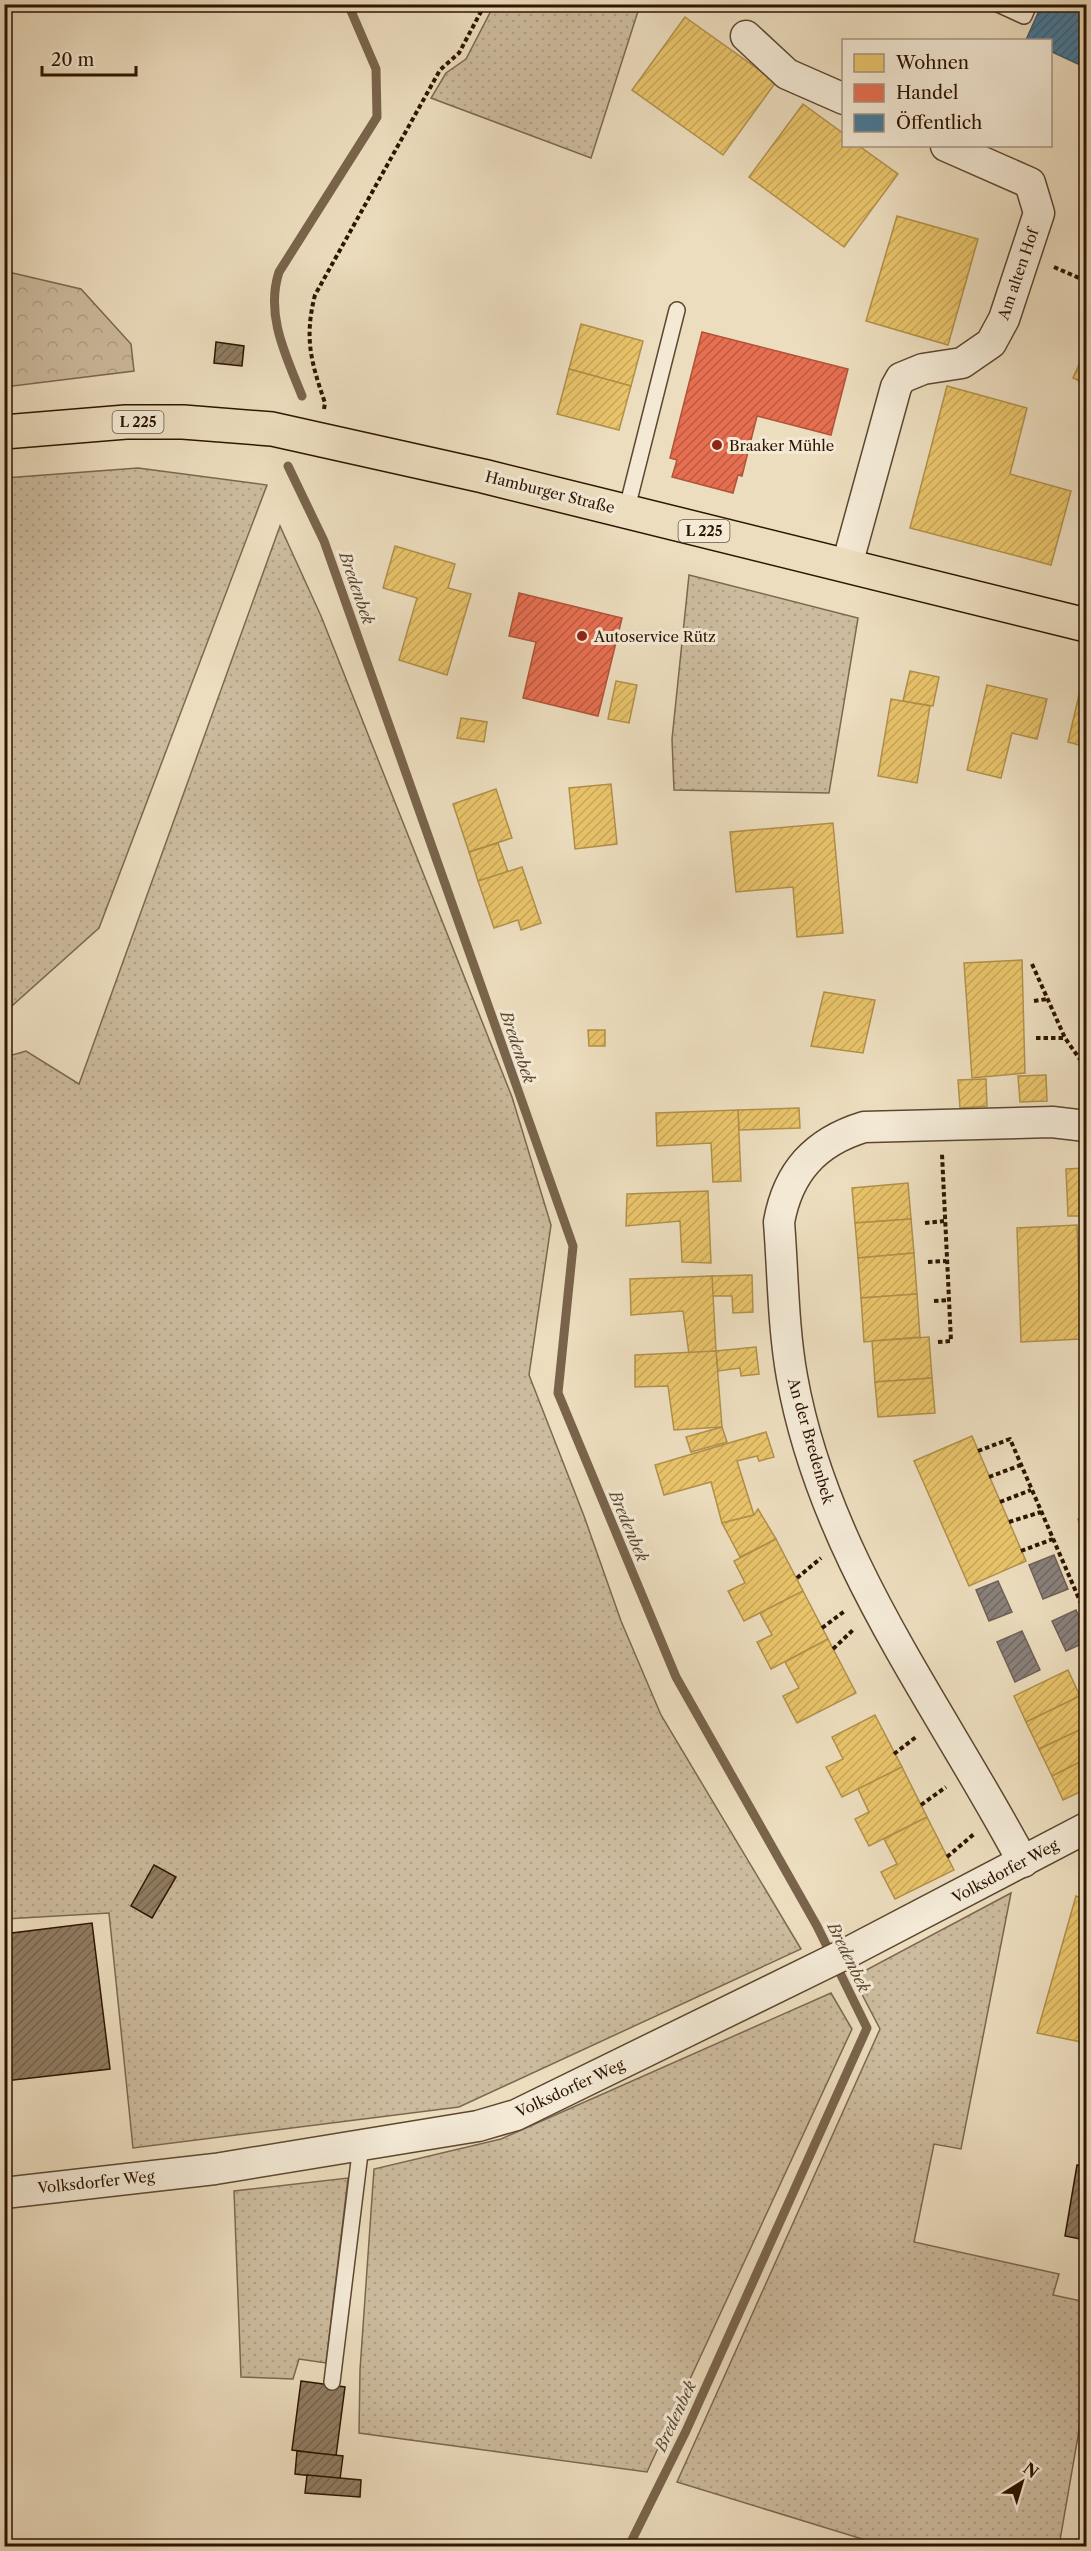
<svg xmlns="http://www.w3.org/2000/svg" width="1091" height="2551" font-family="'Libre Caslon Text',serif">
<defs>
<pattern id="grass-dots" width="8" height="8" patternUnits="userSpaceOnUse" patternTransform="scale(1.5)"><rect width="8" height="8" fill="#ccbb9e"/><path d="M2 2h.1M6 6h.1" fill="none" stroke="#b0a086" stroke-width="1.8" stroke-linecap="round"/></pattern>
<pattern id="forest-crowns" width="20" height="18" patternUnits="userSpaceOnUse" patternTransform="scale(1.5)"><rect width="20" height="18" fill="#ccbb9e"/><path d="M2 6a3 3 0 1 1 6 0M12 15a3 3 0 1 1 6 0" fill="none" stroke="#b0a086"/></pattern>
<pattern id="homes-hatch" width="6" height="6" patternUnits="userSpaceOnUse" patternTransform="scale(1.5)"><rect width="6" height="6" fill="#e9c46a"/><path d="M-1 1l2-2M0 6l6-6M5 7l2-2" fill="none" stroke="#c8a85a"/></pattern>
<pattern id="shops-hatch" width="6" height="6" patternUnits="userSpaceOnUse" patternTransform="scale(1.5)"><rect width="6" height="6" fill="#e76f51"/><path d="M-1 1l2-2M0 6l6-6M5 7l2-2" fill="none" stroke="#bc5a41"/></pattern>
<pattern id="public-hatch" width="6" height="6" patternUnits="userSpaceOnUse" patternTransform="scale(1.5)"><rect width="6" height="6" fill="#457b9d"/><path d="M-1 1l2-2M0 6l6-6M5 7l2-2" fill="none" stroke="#3a647e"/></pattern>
<pattern id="industry-hatch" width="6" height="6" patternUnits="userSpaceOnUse" patternTransform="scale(1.5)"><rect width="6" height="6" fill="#8a817c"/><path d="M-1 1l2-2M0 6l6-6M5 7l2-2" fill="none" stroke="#716863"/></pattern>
<pattern id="building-hatch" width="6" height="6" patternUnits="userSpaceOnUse" patternTransform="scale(1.5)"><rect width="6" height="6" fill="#907d63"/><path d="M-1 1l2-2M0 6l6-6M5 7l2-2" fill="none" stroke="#76654f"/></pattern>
</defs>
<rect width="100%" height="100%" fill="#ecddbe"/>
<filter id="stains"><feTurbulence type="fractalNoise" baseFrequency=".00333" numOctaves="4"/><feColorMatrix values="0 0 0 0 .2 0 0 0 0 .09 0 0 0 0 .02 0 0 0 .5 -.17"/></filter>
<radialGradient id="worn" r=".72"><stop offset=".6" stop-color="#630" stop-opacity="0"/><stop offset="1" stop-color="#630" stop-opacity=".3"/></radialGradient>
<g fill="url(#grass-dots)" stroke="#7c684f" stroke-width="1.5">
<polygon points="494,5 640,5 591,158 431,98 446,73 466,59"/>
<polygon points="138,468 267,485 99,928 5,1012 5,478"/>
<polygon points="280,526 321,616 512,1097 551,1225 529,1375 584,1516 621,1621 661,1715 801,1949 459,2107 133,2148 109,1913 5,1919 5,1057 26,1051 79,1084"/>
<polygon points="689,575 858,618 829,793 674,790 672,739"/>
<polygon points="1011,1893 961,2149 934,2144 914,2242 1059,2274 1053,2295 1086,2302 1086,2390 1059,2546 885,2546 677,2482 880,2029 853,1977"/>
<polygon points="831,1993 852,2029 647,2472 359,2433 360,2370 374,2169 501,2139"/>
<polygon points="348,2178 326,2363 299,2359 293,2379 241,2377 234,2191"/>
</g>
<polygon fill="url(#forest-crowns)" stroke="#7c684f" stroke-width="1.5" points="4,271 81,289 131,344 134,371 5,387"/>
<g fill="url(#homes-hatch)" stroke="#b1904a" stroke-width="1.5">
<polygon points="685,17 776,82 723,155 632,90"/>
<polygon points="803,104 844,134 844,146 859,146 898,174 844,247 749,177"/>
<polygon points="897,216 978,239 948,345 866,321"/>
<polygon points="581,324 643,341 631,386 569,369"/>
<polygon points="1086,349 1086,384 1073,378"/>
<polygon points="569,369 631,386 619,430 557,414"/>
<polygon points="947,386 1027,408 1010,474 1071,491 1051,565 910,528"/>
<polygon points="395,546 455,564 448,588 471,594 447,675 399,660 417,598 383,588"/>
<polygon points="910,671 939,677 933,706 903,701"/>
<polygon points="616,681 637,685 629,723 608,719"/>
<polygon points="987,685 1047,699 1037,739 1012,733 1001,778 967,770"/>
<polygon points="1079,695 1086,697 1086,747 1068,742"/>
<polygon points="891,699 930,706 917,783 878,776"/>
<polygon points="461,718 487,722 484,742 457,738"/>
<polygon points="611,784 617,844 575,849 569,788"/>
<polygon points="496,789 512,838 469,852 453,804"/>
<polygon points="833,823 843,933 797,937 793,887 736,892 730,832"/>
<polygon points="498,843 508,872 478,881 469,852"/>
<polygon points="522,867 541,923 521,930 518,920 494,928 478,881"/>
<polygon points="1022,960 1025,1073 972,1078 964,963"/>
<polygon points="824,992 875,1000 863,1053 811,1046"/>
<polygon points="588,1030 605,1030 605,1046 589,1046"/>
<polygon points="1046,1075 1047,1101 1020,1102 1018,1076"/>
<polygon points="986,1079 987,1106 960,1108 958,1080"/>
<polygon points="799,1108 800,1128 739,1130 738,1110"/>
<polygon points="738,1110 741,1181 713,1182 711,1143 657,1146 656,1113"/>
<polygon points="1086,1168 1086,1216 1068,1216 1066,1169"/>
<polygon points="908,1183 911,1219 855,1223 852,1188"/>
<polygon points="708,1191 711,1263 682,1262 680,1221 626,1226 627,1194"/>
<polygon points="911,1219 914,1253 858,1258 855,1223"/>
<polygon points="1077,1225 1081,1339 1021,1342 1017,1228"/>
<polygon points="914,1253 917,1294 861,1298 858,1258"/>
<polygon points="752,1275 753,1312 733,1313 732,1296 712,1296 712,1276"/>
<polygon points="712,1276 716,1351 689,1354 683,1311 631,1315 630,1279"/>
<polygon points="917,1294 920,1337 864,1342 861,1298"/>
<polygon points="929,1337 932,1378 875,1382 872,1341"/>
<polygon points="756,1347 759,1374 741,1376 740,1368 718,1371 716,1351"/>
<polygon points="716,1351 722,1427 674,1430 668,1386 635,1387 635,1355"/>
<polygon points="932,1378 935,1413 878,1417 875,1382"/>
<polygon points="722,1427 727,1442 691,1452 686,1437"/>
<polygon points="766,1432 774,1457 759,1461 757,1456 737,1461 754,1515 722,1523 711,1482 664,1495 655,1465"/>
<polygon points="972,1436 1026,1561 969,1586 914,1461"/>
<polygon points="758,1509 776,1539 740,1557 722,1523 754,1515"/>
<polygon points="1086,1515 1086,1538 1078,1519"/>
<polygon points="776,1539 803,1591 744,1621 728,1591 745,1583 734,1561"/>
<polygon points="803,1591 828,1639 771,1669 757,1642 772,1635 760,1613"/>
<polygon points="828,1639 856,1693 797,1723 783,1696 799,1688 785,1662"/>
<polygon points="1068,1670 1080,1696 1026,1722 1014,1696"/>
<polygon points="1080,1696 1086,1708 1086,1727 1039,1749 1026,1722"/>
<polygon points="875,1715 902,1767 842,1797 826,1767 843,1759 832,1737"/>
<polygon points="1086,1727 1086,1759 1052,1776 1039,1749"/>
<polygon points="1086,1759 1086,1789 1063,1800 1052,1776"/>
<polygon points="902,1767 927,1817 869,1846 855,1819 869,1812 858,1789"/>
<polygon points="927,1817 954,1870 895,1899 881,1872 897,1864 884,1839"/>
<polygon points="1076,1896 1086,1900 1086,2043 1037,2033"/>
</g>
<g fill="url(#shops-hatch)" stroke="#af5439" stroke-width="1.5">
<polygon points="702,332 848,369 831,435 757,416 742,476 738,475 733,493 672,477 677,460 670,458"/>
<polygon points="519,593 622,618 598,716 523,698 536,642 509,636"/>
</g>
<polygon fill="url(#public-hatch)" stroke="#3e5c6e" stroke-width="1.5" points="1042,4 1086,4 1086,44 1078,64 1050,51 1050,40 1026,40"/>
<g fill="url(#industry-hatch)" stroke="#6e6157" stroke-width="1.5">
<polygon points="1054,1555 1068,1589 1043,1599 1029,1565"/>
<polygon points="998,1581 1012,1612 989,1621 976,1590"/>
<polygon points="1076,1610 1086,1632 1086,1642 1066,1651 1052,1621"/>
<polygon points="1022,1631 1040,1670 1015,1682 997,1642"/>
</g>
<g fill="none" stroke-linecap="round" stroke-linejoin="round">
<g stroke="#79644b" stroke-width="9">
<path d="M302 396C286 356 265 315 279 272L377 117 376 69 348 4"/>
<polyline points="288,466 324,541 573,1246 558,1393 676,1677 817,1926 867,2028 686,2431 629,2546"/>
</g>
</g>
<g fill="url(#building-hatch)" stroke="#2d1500" stroke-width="1.5">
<polygon points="216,342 244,346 242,366 214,363"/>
<polygon points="154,1865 176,1877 152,1918 131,1906"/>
<polygon points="92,1923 110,2069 5,2081 4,1934"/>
<polygon points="1077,2165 1086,2166 1086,2240 1065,2236"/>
<polygon points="301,2381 345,2387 336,2456 292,2450"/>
<polygon points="297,2451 343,2456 340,2479 295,2474"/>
<polygon points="307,2475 361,2480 360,2497 305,2493"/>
</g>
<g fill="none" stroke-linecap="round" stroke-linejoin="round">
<defs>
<g id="lane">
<polyline points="998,4 1024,16 1029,4"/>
<polyline points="626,512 677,310"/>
<polyline points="332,2382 361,2145"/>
</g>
<g id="street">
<polyline points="746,36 787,74 844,99"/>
<polyline points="847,565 896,387 901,378 923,369 962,363 991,343 1004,319 1039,213 1030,183 946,146"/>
<path d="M1023 1862C939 1704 824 1557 792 1377 783 1327 783 1273 779 1222 788 1172 815 1142 864 1127L1052 1122 1086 1126"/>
<polyline points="4,2193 215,2169 478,2126 516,2115 849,1952 1086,1828"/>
</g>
<polyline id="primary" points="4,432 126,422 183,422 272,429 483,476 1086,625"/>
</defs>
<use href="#lane" stroke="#5d4730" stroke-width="18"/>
<use href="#street" stroke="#5d4730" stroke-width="33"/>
<use href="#primary" stroke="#2d1500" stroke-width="36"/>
<g stroke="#2d1500" stroke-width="4" stroke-dasharray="4.5 3" stroke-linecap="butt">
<polyline points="1054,267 1086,281"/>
<path d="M324 409 325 403C311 362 304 338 315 295L440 70 459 53 485 4"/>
<polyline points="1032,964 1065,1038 1086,1068"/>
<polyline points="1034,1001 1047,999"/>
<polyline points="1036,1038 1065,1038"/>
<polyline points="925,1223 944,1221"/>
<polyline points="928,1262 946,1261"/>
<polyline points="934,1301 948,1300"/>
<polyline points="938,1342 951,1341 942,1154"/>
<polyline points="978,1451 1010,1439 1086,1615"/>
<polyline points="989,1477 1021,1465"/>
<polyline points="1000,1502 1031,1490"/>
<polyline points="1009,1522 1041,1512"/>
<polyline points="1021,1551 1053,1539"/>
<polyline points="797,1578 821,1558"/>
<polyline points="822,1628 846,1610"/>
<polyline points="833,1649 854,1629"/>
<polyline points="894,1754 916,1737"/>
<polyline points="921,1805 946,1787"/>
<polyline points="947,1857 974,1834"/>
</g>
<use href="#lane" stroke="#f3e9d5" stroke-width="15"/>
<use href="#street" stroke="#f3e9d5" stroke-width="30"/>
<use href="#primary" stroke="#ecddbe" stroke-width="33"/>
</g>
<g fill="#8f2418" stroke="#f3e9d5" stroke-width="2">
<circle cx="717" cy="445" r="6"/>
<circle cx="582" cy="636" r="6"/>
</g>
<g text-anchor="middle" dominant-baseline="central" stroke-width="6" stroke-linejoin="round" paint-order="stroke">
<g fill="#f3e9d5" stroke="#685540" stroke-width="1.5">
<rect x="112.5" y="411" width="51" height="22" rx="4.5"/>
<rect x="678.5" y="520" width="51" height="22" rx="4.5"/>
</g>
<g font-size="14" font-weight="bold" fill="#2d1500">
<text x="138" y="422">L 225</text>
<text x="704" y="531">L 225</text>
</g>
<g font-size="15" fill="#2d1500" stroke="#f3e9d5">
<text transform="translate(1018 274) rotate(-71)">Am alten Hof</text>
<text transform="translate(550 492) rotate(14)">Hamburger Straße</text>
<text transform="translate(811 1441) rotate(74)">An der Bredenbek</text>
<text transform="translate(1005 1871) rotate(-28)">Volksdorfer Weg</text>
<text transform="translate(570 2088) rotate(-25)">Volksdorfer Weg</text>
<text transform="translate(96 2182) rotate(-6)">Volksdorfer Weg</text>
</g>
<g font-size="15" fill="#2d1500" stroke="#f3e9d5" text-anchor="start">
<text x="729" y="445">Braaker Mühle</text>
<text x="594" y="636">Autoservice Rütz</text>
</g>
<g font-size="16" font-style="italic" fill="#5f4a32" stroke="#f3e9d5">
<text transform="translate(357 588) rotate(71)">Bredenbek</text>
<text transform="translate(518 1047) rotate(71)">Bredenbek</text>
<text transform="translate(629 1526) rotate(67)">Bredenbek</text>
<text transform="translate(849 1957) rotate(64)">Bredenbek</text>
<text transform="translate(675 2416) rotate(-65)">Bredenbek</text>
</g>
</g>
<rect width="1091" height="2551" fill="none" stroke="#ecddbe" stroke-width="24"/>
<rect x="6" y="6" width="1079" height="2539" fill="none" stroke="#2d1500" stroke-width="3"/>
<rect x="12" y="12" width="1067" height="2527" fill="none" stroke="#2d1500" stroke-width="1.5"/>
<rect x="842" y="39" width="210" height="108" fill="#f3e9d5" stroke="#a49480" stroke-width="1.5"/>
<rect x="854" y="54" width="30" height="18" fill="#e9c46a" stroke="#a49480" stroke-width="1.5"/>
<text x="896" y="69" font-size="18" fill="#2d1500">Wohnen</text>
<rect x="854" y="84" width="30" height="18" fill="#e76f51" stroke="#a49480" stroke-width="1.5"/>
<text x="896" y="99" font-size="18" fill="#2d1500">Handel</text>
<rect x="854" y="114" width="30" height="18" fill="#457b9d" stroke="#a49480" stroke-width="1.5"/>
<text x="896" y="129" font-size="18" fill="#2d1500">Öffentlich</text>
<g transform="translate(1022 2482) rotate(37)" stroke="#f3e9d5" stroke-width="4.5" paint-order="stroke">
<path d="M0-4.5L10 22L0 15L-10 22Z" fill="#2d1500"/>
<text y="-9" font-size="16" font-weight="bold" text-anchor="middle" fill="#2d1500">N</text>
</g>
<path d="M42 66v9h94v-9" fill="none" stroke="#2d1500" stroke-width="3"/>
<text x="51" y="66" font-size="18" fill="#2d1500" stroke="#f3e9d5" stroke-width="4.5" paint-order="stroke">20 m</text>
<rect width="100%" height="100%" filter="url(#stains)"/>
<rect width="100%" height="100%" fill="url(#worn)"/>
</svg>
